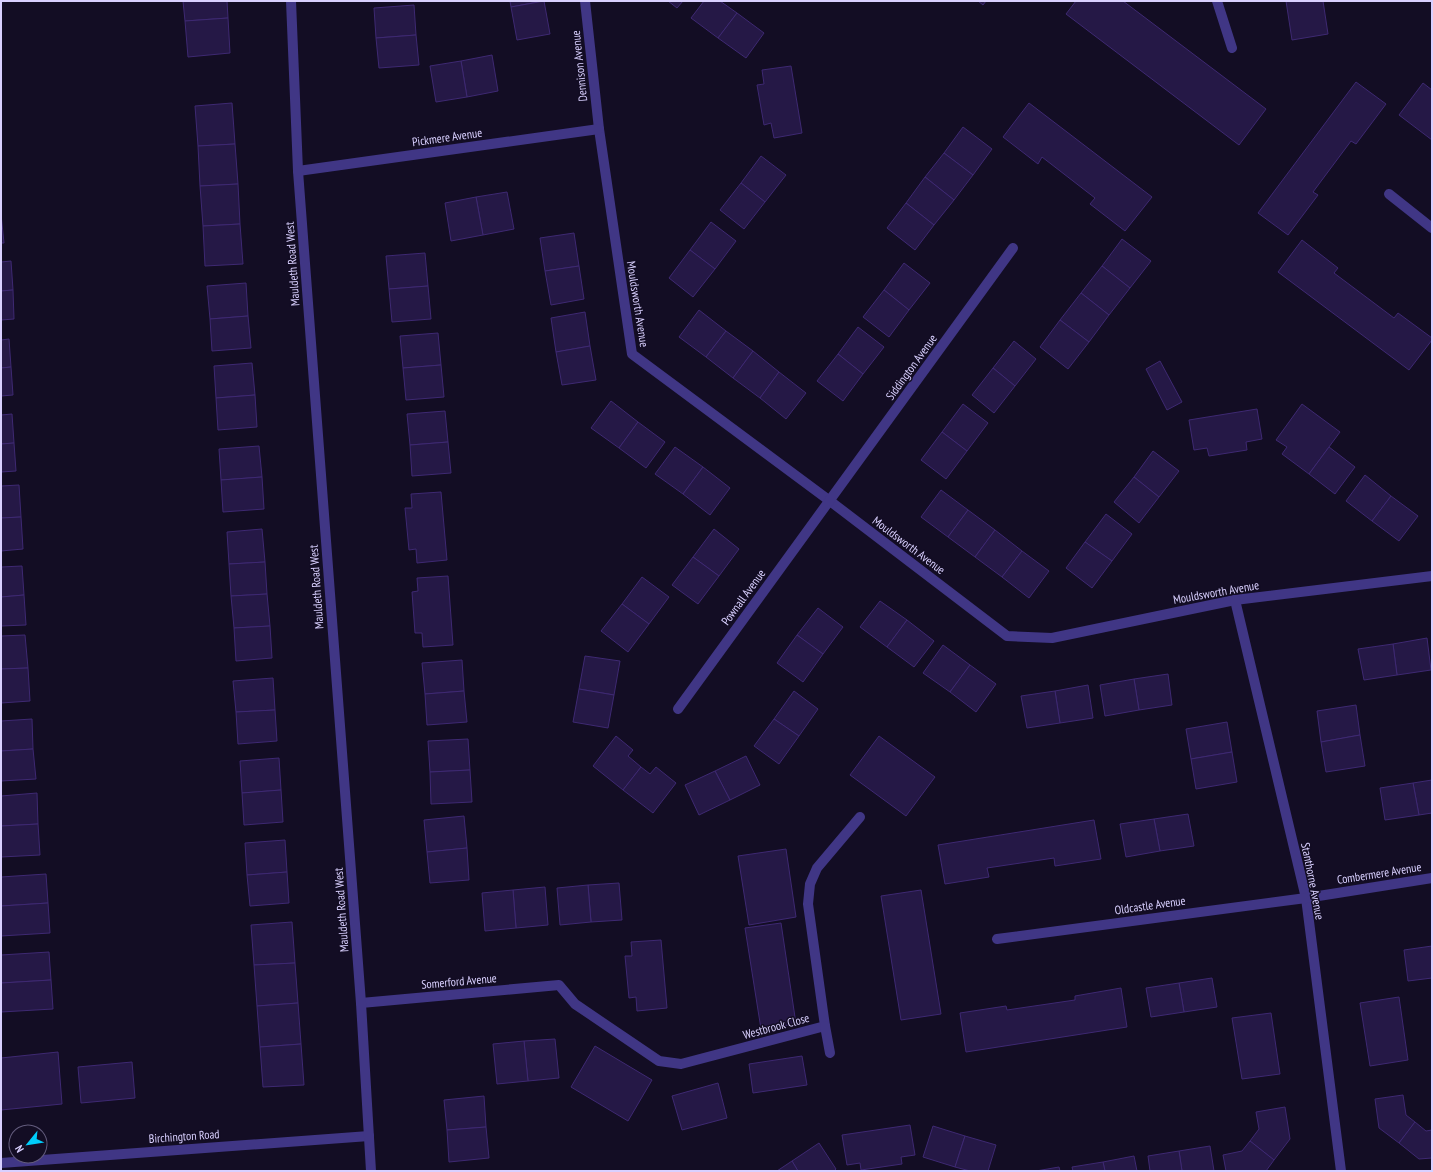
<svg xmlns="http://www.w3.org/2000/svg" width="1433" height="1172" font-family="'PT Sans Narrow',sans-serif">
<rect width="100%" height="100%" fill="#130d24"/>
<g fill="#251846" stroke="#3e2972">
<polygon points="183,1 227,1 228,18 185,21"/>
<polygon points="510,1 543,1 511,7"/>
<polygon points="544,1 550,34 517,40 511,7"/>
<polygon points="668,1 683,1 677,8"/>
<polygon points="704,1 720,1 737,13 718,38 691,18"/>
<polygon points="978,1 986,1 983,5"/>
<polygon points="1076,1 1123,1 1266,109 1239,145 1066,14"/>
<polygon points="1286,1 1323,1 1328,34 1292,40"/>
<polygon points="414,5 416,35 376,38 374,8"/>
<polygon points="737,13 764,33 746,58 718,38"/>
<polygon points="228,18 230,53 188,57 185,21"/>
<polygon points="416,35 419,65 379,68 376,38"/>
<polygon points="492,55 498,91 467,97 461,61"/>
<polygon points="461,61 467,97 436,102 430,66"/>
<polygon points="791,66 802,133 774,138 771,123 764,125 757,85 764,84 762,70"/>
<polygon points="1356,82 1386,104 1356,144 1351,141 1313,192 1318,195 1288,235 1258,213"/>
<polygon points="1423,83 1432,90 1432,140 1399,115"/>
<polygon points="232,103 235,144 198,146 195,106"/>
<polygon points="1029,103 1152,197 1125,231 1090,204 1095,198 1042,157 1038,164 1003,137"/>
<polygon points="963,127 992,149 973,175 944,153"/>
<polygon points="235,144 238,184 200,186 198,146"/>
<polygon points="944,153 973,175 954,200 925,177"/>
<polygon points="761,156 786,175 765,202 741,183"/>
<polygon points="925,177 954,200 934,225 906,203"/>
<polygon points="741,183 765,202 744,229 720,210"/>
<polygon points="238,184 240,224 203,226 200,186"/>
<polygon points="507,192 514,229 483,235 476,197"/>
<polygon points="476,197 483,235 451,241 445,203"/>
<polygon points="906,203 934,225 915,250 887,228"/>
<polygon points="1,214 4,243 1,243"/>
<polygon points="711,222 736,241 715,269 690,250"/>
<polygon points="240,224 243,264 205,266 203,226"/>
<polygon points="574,233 579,266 545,271 540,238"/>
<polygon points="1122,239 1151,261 1130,288 1102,266"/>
<polygon points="1302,240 1338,268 1334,273 1394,318 1398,313 1432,338 1432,340 1409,370 1278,272"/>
<polygon points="690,250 715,269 693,297 669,278"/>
<polygon points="425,253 428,286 389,289 386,256"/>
<polygon points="11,261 13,290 1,291 1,262"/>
<polygon points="904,263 930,283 909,310 884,290"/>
<polygon points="579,266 584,299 551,305 545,271"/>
<polygon points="1102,266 1130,288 1109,315 1081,293"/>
<polygon points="246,283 248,316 210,319 207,286"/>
<polygon points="428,286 431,319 392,322 389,289"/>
<polygon points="13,290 14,319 1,320 1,291"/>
<polygon points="884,290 909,310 889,337 863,317"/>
<polygon points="1081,293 1109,315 1089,342 1060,320"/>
<polygon points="699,310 726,331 706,357 679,337"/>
<polygon points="585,312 590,346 556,352 551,318"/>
<polygon points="248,316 251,348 212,351 210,319"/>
<polygon points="1060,320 1089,342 1068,369 1040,347"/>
<polygon points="858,327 884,347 863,374 838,354"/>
<polygon points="726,331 753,351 733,378 706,357"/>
<polygon points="438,333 441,365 403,368 400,336"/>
<polygon points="9,339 11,367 1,368 1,340"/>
<polygon points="1014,341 1036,359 1015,386 993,368"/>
<polygon points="590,346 596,380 562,385 556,352"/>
<polygon points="753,351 779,372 760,398 733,378"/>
<polygon points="838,354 863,374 843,401 817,381"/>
<polygon points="1160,361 1182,402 1167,410 1146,369"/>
<polygon points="252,363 255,395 216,398 214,366"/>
<polygon points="441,365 444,397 406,400 403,368"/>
<polygon points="11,367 13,395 1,396 1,368"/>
<polygon points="993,368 1015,386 994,413 972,395"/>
<polygon points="779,372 806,393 786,419 760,398"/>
<polygon points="255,395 257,427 218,430 216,398"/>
<polygon points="611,401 638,422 619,448 591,428"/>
<polygon points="963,404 988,423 967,451 942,432"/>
<polygon points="1302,404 1340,432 1309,474 1282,454 1287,447 1276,440"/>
<polygon points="1257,409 1262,439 1246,442 1247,450 1209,456 1207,448 1194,450 1189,420"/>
<polygon points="445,411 448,442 410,445 407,414"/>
<polygon points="12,414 14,443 1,444 1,415"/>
<polygon points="638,422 665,442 646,468 619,448"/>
<polygon points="942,432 967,451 946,479 921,460"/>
<polygon points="448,442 451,473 412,476 410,445"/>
<polygon points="14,443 16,471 1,472 1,444"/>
<polygon points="259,446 262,477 221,480 219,449"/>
<polygon points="675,447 703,467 683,494 655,474"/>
<polygon points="1329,447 1355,467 1335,494 1309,474"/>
<polygon points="1153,451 1179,471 1159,497 1134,477"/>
<polygon points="703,467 730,488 710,515 683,494"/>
<polygon points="1365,475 1391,496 1372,521 1346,501"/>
<polygon points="262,477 264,509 223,512 221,480"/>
<polygon points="1134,477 1159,497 1139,523 1114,502"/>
<polygon points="19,485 21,517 1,518 1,486"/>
<polygon points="941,490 968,510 948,537 921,517"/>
<polygon points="441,492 447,560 417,563 416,549 409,550 405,508 412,508 411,494"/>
<polygon points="1391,496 1418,516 1399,541 1372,521"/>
<polygon points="968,510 995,530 975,557 948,537"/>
<polygon points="1106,514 1132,534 1112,561 1085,542"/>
<polygon points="21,517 23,549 1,551 1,518"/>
<polygon points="262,529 265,562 229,564 227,532"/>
<polygon points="714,529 739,549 719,576 693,557"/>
<polygon points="995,530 1022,551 1002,577 975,557"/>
<polygon points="1085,542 1112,561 1092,588 1066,568"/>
<polygon points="1022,551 1049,571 1029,598 1002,577"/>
<polygon points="693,557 719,576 698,604 672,585"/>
<polygon points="265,562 267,594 231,596 229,564"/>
<polygon points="22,566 24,595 1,597 1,567"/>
<polygon points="448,576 453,645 423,647 422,633 415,633 412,592 418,591 417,578"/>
<polygon points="642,577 669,597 649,624 622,604"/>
<polygon points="267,594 270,626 234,628 231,596"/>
<polygon points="24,595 26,625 1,626 1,597"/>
<polygon points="880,601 907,620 887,647 860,627"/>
<polygon points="622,604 649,624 628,652 601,631"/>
<polygon points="818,608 843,627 823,654 797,635"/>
<polygon points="907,620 934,641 914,667 887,647"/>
<polygon points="270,626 272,658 236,661 234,628"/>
<polygon points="25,635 28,668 1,669 1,636"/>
<polygon points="797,635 823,654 803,682 777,663"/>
<polygon points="1427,638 1431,670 1397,675 1393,644"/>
<polygon points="1393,644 1397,675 1364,680 1358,649"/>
<polygon points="943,645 970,665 950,692 923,673"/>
<polygon points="585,656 620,661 614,695 579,689"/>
<polygon points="462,660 464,691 425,694 422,663"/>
<polygon points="970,665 996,684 976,712 950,692"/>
<polygon points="28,668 30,701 1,703 1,669"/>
<polygon points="1168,674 1172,705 1139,710 1134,679"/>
<polygon points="273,678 275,710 236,712 233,681"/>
<polygon points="1134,679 1139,710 1105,716 1100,685"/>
<polygon points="1088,685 1093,718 1060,723 1055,691"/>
<polygon points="579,689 614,695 608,728 573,722"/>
<polygon points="464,691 467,722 427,725 425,694"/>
<polygon points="794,691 818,709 799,736 774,719"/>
<polygon points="1055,691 1060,723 1027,728 1021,696"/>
<polygon points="1356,705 1360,735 1321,742 1317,711"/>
<polygon points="275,710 277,741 238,744 236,712"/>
<polygon points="32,719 33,749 1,751 1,721"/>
<polygon points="774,719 799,736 779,764 754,746"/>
<polygon points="1227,722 1232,752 1191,759 1186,729"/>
<polygon points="1360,735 1365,766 1326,772 1321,742"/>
<polygon points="616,736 633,750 628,756 641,767 623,790 593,766"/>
<polygon points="879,736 935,777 906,816 850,775"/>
<polygon points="468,739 470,770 430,772 428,741"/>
<polygon points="33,749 36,779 1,781 1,751"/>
<polygon points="1232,752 1237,782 1196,789 1191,759"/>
<polygon points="746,756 760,785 730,800 715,771"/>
<polygon points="279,758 281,790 242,793 240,761"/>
<polygon points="641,767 650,774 656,767 676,783 653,813 623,790"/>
<polygon points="470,770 472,802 431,804 430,772"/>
<polygon points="715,771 730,800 699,815 685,785"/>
<polygon points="1432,780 1432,813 1419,815 1413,783"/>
<polygon points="1413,783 1419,815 1385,820 1380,788"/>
<polygon points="281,790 283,822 244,825 242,793"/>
<polygon points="37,793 38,824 1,826 1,796"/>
<polygon points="1188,814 1194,846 1160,851 1154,819"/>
<polygon points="464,816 467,848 427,852 424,820"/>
<polygon points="1154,819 1160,851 1126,857 1120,824"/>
<polygon points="1094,820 1101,859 1055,866 1054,858 987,868 989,877 945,884 938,845"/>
<polygon points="38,824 40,855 1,857 1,826"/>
<polygon points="285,840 287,872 247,875 245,843"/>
<polygon points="467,848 469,880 430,883 427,852"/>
<polygon points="786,849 796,917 749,925 738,856"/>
<polygon points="287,872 289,903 250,906 247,875"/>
<polygon points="46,874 48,903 1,906 1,877"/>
<polygon points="619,883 622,920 591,922 588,885"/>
<polygon points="588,885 591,922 560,925 557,888"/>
<polygon points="545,887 548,925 516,928 513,890"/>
<polygon points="513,890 516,928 485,931 482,893"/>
<polygon points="921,890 941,1014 901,1020 881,896"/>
<polygon points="48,903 50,933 1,936 1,906"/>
<polygon points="292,922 295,963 254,965 251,925"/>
<polygon points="781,923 796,1024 761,1029 745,928"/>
<polygon points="661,940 667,1008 637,1011 636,997 629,998 625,956 632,956 631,942"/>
<polygon points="1432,946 1432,978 1408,981 1404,950"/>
<polygon points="49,952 51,980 1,983 1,955"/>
<polygon points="295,963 298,1003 257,1006 254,965"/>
<polygon points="1212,978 1217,1007 1184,1012 1179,983"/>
<polygon points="51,980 53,1009 1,1012 1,983"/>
<polygon points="1179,983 1184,1012 1151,1017 1146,988"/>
<polygon points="1121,988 1127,1027 966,1052 960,1013 1006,1006 1007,1010 1075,1000 1075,996"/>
<polygon points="1399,997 1408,1060 1370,1066 1360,1003"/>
<polygon points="298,1003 301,1044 260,1047 257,1006"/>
<polygon points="1271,1013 1280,1074 1242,1079 1232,1018"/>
<polygon points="555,1039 559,1078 528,1081 524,1041"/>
<polygon points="524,1041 528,1081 497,1084 493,1044"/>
<polygon points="301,1044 304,1085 263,1087 260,1047"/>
<polygon points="595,1046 652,1080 628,1121 571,1087"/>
<polygon points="58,1052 62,1104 1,1110 1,1058"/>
<polygon points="802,1056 807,1085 753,1093 749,1064"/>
<polygon points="132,1062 135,1098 81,1103 78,1067"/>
<polygon points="718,1083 727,1118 682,1130 672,1096"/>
<polygon points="1403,1095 1406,1115 1415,1122 1399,1143 1379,1128 1375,1099"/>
<polygon points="484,1096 486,1127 447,1130 444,1100"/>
<polygon points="1285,1107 1290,1139 1274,1160 1250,1141 1259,1129 1256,1112"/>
<polygon points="1415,1122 1426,1131 1432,1130 1432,1158 1419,1159 1399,1143"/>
<polygon points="910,1125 915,1155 901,1157 902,1164 861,1170 860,1163 847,1165 842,1135"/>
<polygon points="933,1126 965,1136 955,1167 923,1157"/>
<polygon points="486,1127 489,1158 449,1162 447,1130"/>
<polygon points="965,1136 996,1145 988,1171 970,1171 955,1167"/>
<polygon points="1250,1141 1274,1160 1266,1171 1226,1171 1223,1155 1242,1151"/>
<polygon points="819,1143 836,1169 834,1171 798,1171 792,1161"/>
<polygon points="1210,1146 1214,1171 1182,1171 1179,1151"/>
<polygon points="1179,1151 1182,1171 1150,1171 1148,1156"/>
<polygon points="1134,1156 1137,1171 1105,1171 1103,1162"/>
<polygon points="792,1161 798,1171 777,1171"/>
<polygon points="1103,1162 1105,1171 1073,1171 1072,1167"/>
<polygon points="1059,1167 1060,1171 1036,1171"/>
</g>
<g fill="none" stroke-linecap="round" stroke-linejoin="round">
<g stroke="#403685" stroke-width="10">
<polyline points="585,1 599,129 632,354 830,501 1007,636 1052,638 1235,600 1432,576"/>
<polyline points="1217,1 1232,48"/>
<polyline points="298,171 599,129"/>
<polyline points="1389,194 1432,228"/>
<polyline points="1235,600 1306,898 1341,1171"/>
<polyline points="678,709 1013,248"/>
<polyline points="997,939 1306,898 1432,878"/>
<polyline points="361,1003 559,985 575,1004 659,1061 681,1064 825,1026 808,904 810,884 817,868 860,817"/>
<polyline points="825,1026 830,1053"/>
<polyline points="1,1163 369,1136"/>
</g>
<polyline stroke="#403685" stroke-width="10" points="291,1 298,171 361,1003 371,1171"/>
</g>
<g text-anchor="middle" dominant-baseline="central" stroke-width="3" stroke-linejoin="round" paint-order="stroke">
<g font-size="12" fill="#d9d0ff" stroke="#130d24">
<text transform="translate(579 66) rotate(-96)">Dennison Avenue</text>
<text transform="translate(447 137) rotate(-8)">Pickmere Avenue</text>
<text transform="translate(292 264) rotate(-94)">Mauldeth Road West</text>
<text transform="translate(638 304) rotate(81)">Mouldsworth Avenue</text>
<text transform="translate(911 367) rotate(-54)">Siddington Avenue</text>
<text transform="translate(909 545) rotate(37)">Mouldsworth Avenue</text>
<text transform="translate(316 587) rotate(-94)">Mauldeth Road West</text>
<text transform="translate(1216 592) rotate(-10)">Mouldsworth Avenue</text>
<text transform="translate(743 597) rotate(-54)">Pownall Avenue</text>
<text transform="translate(1379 873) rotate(-9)">Combermere Avenue</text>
<text transform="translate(1313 881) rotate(79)">Stanthorne Avenue</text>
<text transform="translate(1150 905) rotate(-8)">Oldcastle Avenue</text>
<text transform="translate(341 910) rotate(-94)">Mauldeth Road West</text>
<text transform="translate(459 981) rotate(-5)">Somerford Avenue</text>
<text transform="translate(776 1026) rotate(-15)">Westbrook Close</text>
<text transform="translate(184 1136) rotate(-4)">Birchington Road</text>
</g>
</g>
<rect width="1433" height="1172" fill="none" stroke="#d9d0ff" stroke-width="4"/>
<g transform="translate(28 1144) rotate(240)"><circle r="19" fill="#130d24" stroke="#625b7c"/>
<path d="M0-3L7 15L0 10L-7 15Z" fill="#00cdfb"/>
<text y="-6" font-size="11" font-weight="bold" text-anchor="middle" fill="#d9d0ff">N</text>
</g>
</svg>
